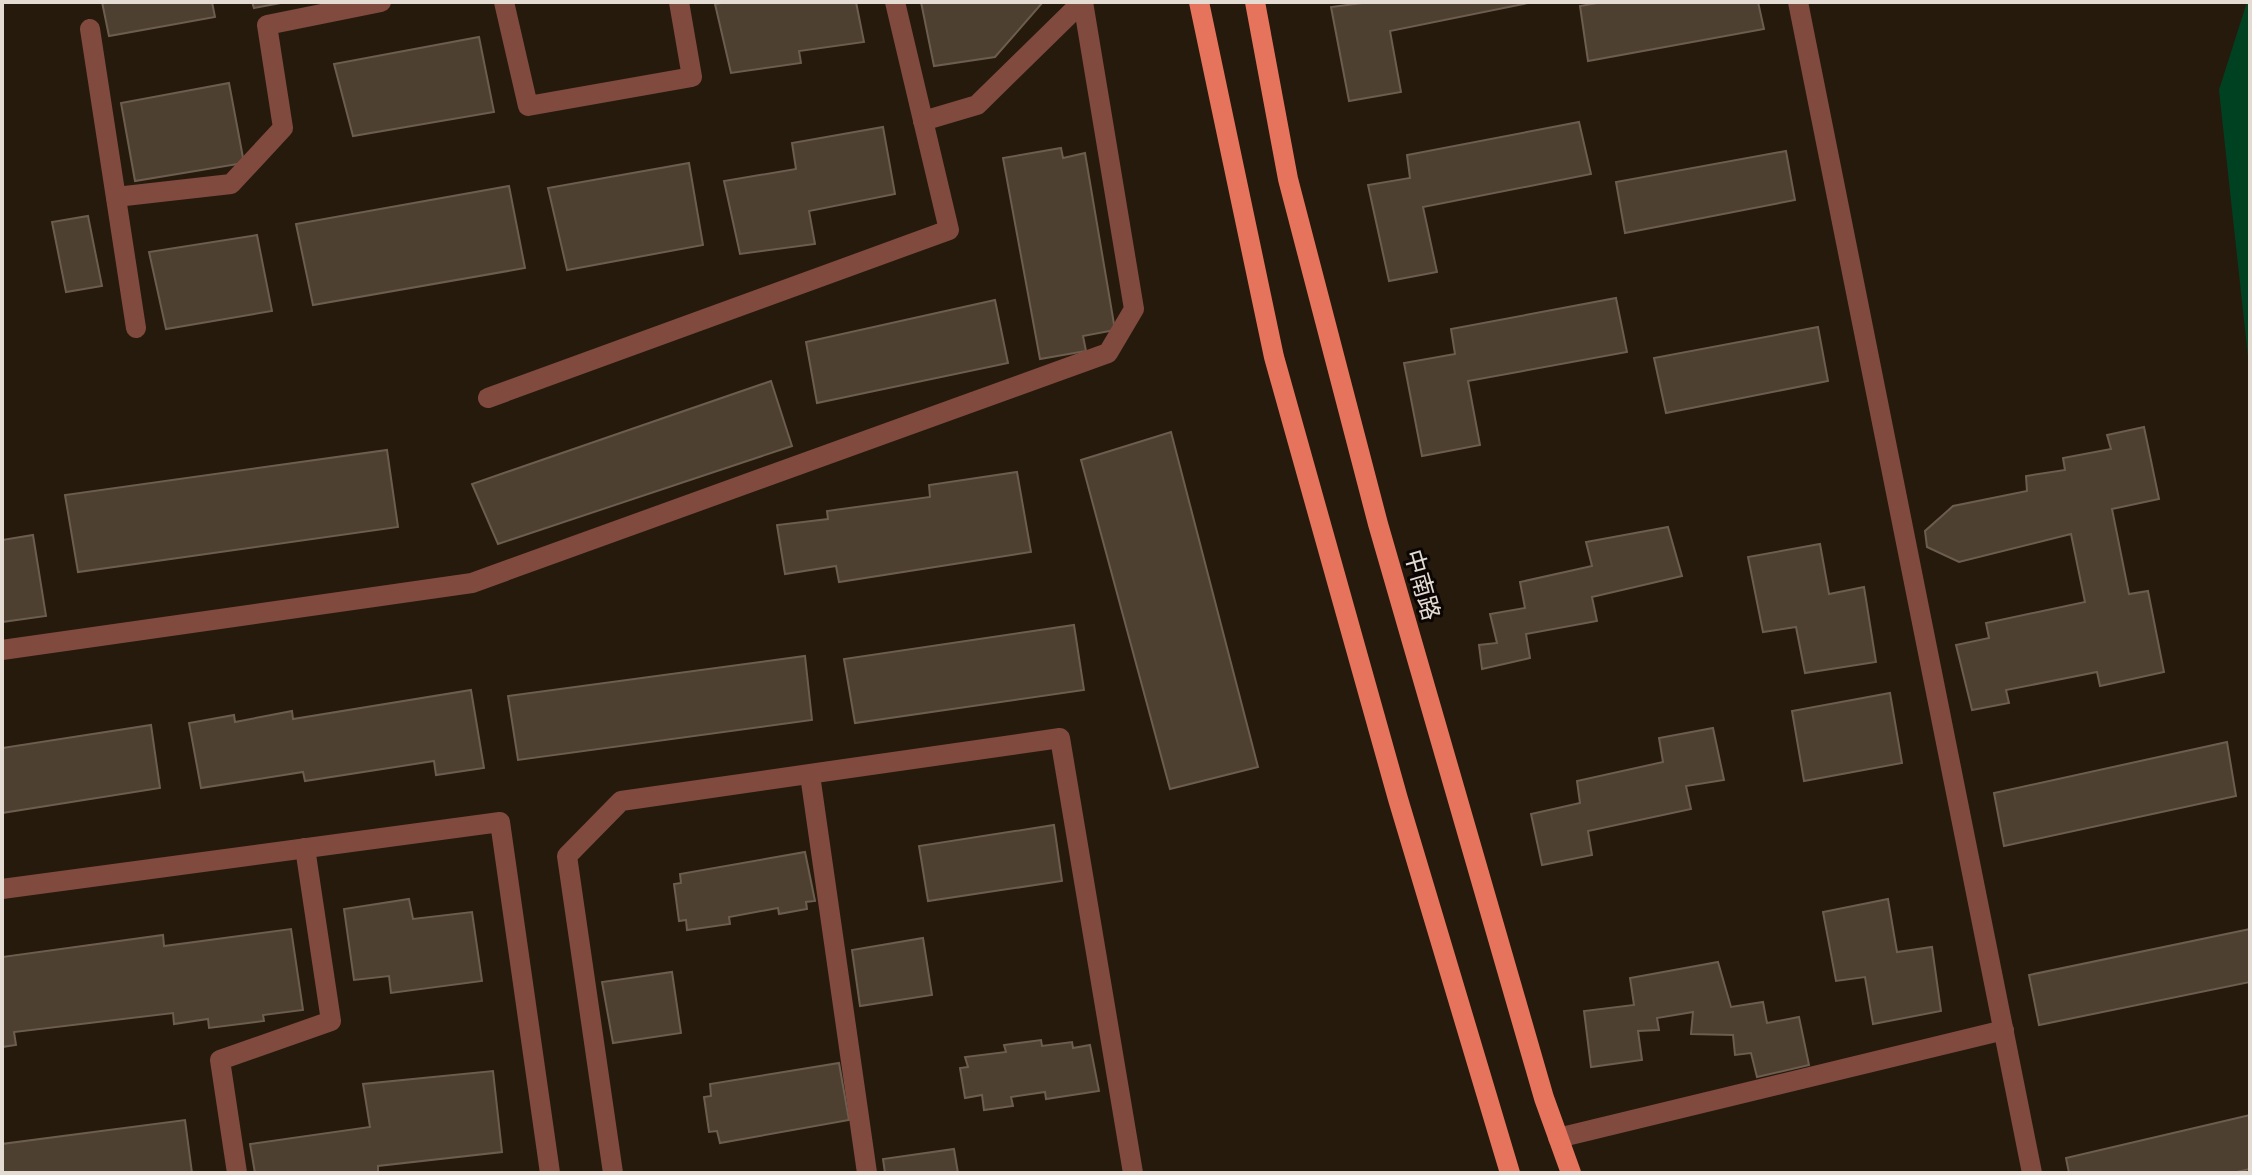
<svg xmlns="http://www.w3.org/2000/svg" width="2252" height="1175" font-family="'Fira Sans Condensed','Noto Sans SC',sans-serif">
<rect width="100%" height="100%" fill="#261a0d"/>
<polygon fill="#004121" points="2247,2 2250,2 2250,375 2219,90"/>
<g fill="#4e4031" stroke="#6c5d4e" stroke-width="2">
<polygon points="102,2 212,2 215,17 109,36"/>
<polygon points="252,2 286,2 254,8"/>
<polygon points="727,2 856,2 864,42 799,51 801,63 731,73 715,4"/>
<polygon points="921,2 1043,2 995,57 934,66"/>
<polygon points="1370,2 1533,2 1390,31 1401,92 1349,101 1331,7"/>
<polygon points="1603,2 1758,2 1764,29 1588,61 1580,6"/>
<polygon points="479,37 494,112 353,136 334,64"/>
<polygon points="229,83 244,163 135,181 121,103"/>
<polygon points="1579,122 1591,174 1423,207 1437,272 1389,281 1368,185 1410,178 1407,155"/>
<polygon points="883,127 895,194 809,211 815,244 740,254 724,181 796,169 792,143"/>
<polygon points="1061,148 1063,158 1085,153 1115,330 1083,336 1086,351 1040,359 1003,158"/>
<polygon points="1786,151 1795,200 1625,233 1616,182"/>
<polygon points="689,163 703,245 567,270 548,188"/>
<polygon points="509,186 525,268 313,305 296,224"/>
<polygon points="88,216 102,286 66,292 52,222"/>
<polygon points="257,235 272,311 166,329 149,252"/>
<polygon points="1616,298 1627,352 1468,381 1480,445 1422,456 1404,363 1455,354 1451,329"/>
<polygon points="995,300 1008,363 817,403 806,342"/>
<polygon points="1818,327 1828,381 1666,413 1654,358"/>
<polygon points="771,381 792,446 498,544 472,484"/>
<polygon points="2144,427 2159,499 2112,509 2129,594 2148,591 2164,672 2100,686 2097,672 2006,690 2009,703 1972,710 1956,645 1989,638 1986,623 2085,602 2071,534 1959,562 1927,547 1925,531 1953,506 2027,491 2026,476 2065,470 2063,458 2111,449 2107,435"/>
<polygon points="1171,432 1258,767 1170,789 1081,460"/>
<polygon points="387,450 398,527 78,572 65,495"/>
<polygon points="1017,472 1031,552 839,582 836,566 785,574 777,525 828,519 827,511 930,497 929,485"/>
<polygon points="1668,527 1682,576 1592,597 1597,621 1526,634 1530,658 1482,669 1479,645 1497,643 1490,614 1525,608 1520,582 1592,566 1586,542"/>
<polygon points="33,535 46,616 2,622 2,540"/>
<polygon points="1820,544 1829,594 1864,587 1876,662 1805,673 1796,627 1763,632 1748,557"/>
<polygon points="1074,625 1084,690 855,723 844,659"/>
<polygon points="805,656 812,720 518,760 508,696"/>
<polygon points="471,690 484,768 436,775 434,761 305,781 303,772 201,788 189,723 234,715 235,722 292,711 293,719"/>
<polygon points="1890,693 1902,763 1804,781 1792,711"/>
<polygon points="151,725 160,788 2,813 2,748"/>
<polygon points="1713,728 1724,780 1686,786 1691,809 1588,831 1592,855 1542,865 1531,814 1580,803 1577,781 1663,762 1659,738"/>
<polygon points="2227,742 2236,796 2004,846 1994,793"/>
<polygon points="1054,825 1062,881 928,901 919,846"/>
<polygon points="805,852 815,901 806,902 807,909 779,914 778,908 729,917 730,924 687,930 686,920 679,921 674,884 681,883 680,874"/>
<polygon points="409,899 413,919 472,912 482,981 391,993 389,976 354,980 344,909"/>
<polygon points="1888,899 1897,952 1932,947 1941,1011 1873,1024 1865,977 1836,981 1823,912"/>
<polygon points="291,929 303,1010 263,1015 264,1021 209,1028 208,1019 174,1024 173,1013 14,1032 16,1045 2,1047 2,957 163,935 164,946"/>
<polygon points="2250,929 2250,982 2039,1025 2029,975"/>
<polygon points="923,938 932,995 860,1006 852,950"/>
<polygon points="1718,962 1731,1007 1763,1002 1767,1023 1799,1017 1809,1065 1757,1077 1751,1053 1735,1055 1733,1035 1691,1034 1693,1012 1657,1018 1659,1030 1638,1031 1642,1060 1591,1067 1584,1011 1634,1005 1630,978"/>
<polygon points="672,972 681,1033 613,1043 602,982"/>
<polygon points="1041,1040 1042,1046 1072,1042 1073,1048 1090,1045 1099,1091 1046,1099 1045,1092 1011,1097 1013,1106 984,1110 982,1095 965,1098 960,1068 968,1067 965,1057 1006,1052 1004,1045"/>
<polygon points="839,1063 849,1120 720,1143 717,1131 709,1132 704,1097 711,1096 710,1084"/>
<polygon points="493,1071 502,1152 378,1166 378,1173 255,1173 250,1144 370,1127 363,1084"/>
<polygon points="2250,1115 2250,1169 2232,1173 2069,1173 2066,1158"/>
<polygon points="185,1120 192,1173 2,1173 2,1144"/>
<polygon points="954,1149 958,1173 885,1173 883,1159"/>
</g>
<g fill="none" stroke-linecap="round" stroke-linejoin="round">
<g stroke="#814a3e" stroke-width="20">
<polyline points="504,2 528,106 692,77 679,2"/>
<polyline points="1798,2 2032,1173"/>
<polyline points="90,29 136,328"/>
<polyline points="923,121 977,105 1082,2"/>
<polyline points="116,197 231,184 283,128 267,25 381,2"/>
<polyline points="488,398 949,230 895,2"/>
<polyline points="2,650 472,583 1108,353 1134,309 1083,2"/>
<polyline points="810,775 867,1173"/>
<polyline points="2,889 500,822 550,1173"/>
<polyline points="1558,1138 2004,1030"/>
<polyline points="237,1173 220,1060 331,1021 305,848"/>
<polyline points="613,1173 567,856 621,801 1060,738 1133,1173"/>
</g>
<g stroke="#e6745c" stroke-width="20">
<polyline points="1199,2 1274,357 1398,799 1510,1173"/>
<polyline points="1255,2 1288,179 1378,524 1544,1098 1571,1173"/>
</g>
</g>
<g text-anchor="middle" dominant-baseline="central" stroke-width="6" stroke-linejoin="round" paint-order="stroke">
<g font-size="24" fill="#e4dcd3" stroke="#0b0603">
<text transform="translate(1422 585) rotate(74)">中南路</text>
</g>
</g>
<rect width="2252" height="1175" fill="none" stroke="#e4dcd3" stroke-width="8"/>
</svg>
